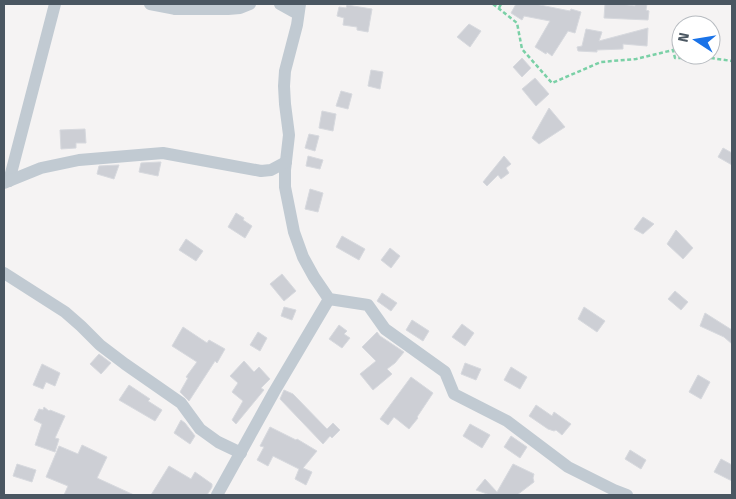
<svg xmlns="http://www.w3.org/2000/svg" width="736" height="499" font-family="'Fira Sans',sans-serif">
<rect width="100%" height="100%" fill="#f5f3f3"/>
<g fill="#cdcfd5" stroke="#d7d9de">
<polygon points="516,4 535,4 570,11 571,9 581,12 575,33 568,31 552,56 547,52 546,54 535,47 550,21 524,16 522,20 511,13"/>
<polygon points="605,4 621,4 635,6 635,4 647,4 646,10 649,11 648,20 604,18"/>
<polygon points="347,5 372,9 368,32 357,30 357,27 343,25 344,18 337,16 339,7 346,8"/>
<polygon points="469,24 481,31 470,47 457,37"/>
<polygon points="648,28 647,46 623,44 623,49 597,50 597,52 578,51 577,47 582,46 586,29 602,32 599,41"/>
<polygon points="522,58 531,68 522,77 513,67"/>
<polygon points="371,70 383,72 380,89 368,86"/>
<polygon points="535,78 549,94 536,106 522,89"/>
<polygon points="341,91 352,94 348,109 336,106"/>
<polygon points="549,108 565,127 539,144 532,138"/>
<polygon points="322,111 336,114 333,131 319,128"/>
<polygon points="85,129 86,143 76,143 76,148 61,149 60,130"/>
<polygon points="309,134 319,136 315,151 305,148"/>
<polygon points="723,148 732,153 732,165 718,157"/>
<polygon points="308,156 323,160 320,169 306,166"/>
<polygon points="504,156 511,164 506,168 509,173 501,179 498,175 487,186 483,182"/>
<polygon points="159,162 161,162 158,176 139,172 141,163"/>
<polygon points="119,165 114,179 97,174 99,166"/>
<polygon points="310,189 323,193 318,212 305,209"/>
<polygon points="236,213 244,218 243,220 252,226 245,238 228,227"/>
<polygon points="643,217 654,224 643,234 634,229"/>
<polygon points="676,230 693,248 683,259 667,244"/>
<polygon points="342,236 365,249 359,260 336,247"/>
<polygon points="186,239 203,251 196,261 179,250"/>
<polygon points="390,248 400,256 391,268 381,260"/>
<polygon points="282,274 296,291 284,301 270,284"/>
<polygon points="675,291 688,302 681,310 668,299"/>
<polygon points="382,293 397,303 391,311 377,301"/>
<polygon points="284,307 296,310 292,320 281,316"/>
<polygon points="584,307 605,321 597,332 578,319"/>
<polygon points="705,313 732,330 732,344 724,337 700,326"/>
<polygon points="412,320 429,331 423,341 406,330"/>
<polygon points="462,324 474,333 465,346 452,337"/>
<polygon points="339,325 347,331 344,334 350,338 342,348 329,339"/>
<polygon points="183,327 207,343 209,340 225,349 217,363 215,361 189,401 180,392 188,378 186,377 197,362 172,346"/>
<polygon points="258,332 267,338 260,351 250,345"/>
<polygon points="377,332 380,336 404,352 395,363 387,369 392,374 373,390 360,374 376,361 362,347"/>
<polygon points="99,354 111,363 101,374 90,364"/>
<polygon points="244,361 254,372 259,367 270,379 261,388 264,390 236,424 232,420 243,401 232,392 238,383 230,376"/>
<polygon points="465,363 481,369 476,380 461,374"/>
<polygon points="42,364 60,373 55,386 46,382 43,389 33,385"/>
<polygon points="511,367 527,377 520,389 504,380"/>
<polygon points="698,375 710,382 701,399 689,392"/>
<polygon points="411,377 433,393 417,417 418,418 409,429 394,417 388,425 380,419"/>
<polygon points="129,385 150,399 148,401 162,410 155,421 119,400"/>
<polygon points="284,390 293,394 327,429 333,423 340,430 332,438 330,436 323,444 280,399"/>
<polygon points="536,405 552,416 554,412 571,424 562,435 556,430 554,431 548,429 529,416"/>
<polygon points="44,407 49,411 50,410 65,416 55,438 59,439 55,452 35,445 42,424 34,420 39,409 43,410"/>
<polygon points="181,420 185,423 195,436 190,444 174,433"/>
<polygon points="470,424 490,435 482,448 463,436"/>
<polygon points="270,427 296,440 297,439 317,451 303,468 312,472 306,485 295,479 299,469 273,456 268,466 257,460 264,447 260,446"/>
<polygon points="511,436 527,447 520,458 504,447"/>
<polygon points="82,445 107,457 97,478 134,495 64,495 68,486 46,477 59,446 78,454"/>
<polygon points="630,450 646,460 641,469 625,459"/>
<polygon points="721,459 732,465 732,481 714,472"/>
<polygon points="17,464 36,470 32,482 13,476"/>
<polygon points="513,464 534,474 533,478 534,482 517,495 490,495 476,490 485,479 497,492"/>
<polygon points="169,466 191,479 195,472 212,484 212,487 207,495 151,495"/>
</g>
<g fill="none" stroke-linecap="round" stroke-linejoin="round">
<g stroke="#7ad0a6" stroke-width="2.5" stroke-dasharray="4 2.5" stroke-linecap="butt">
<polyline points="493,4 517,23 522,49 552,83 601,62 636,59 673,50 675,58 711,58 732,61"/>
<polyline points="499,8 501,4"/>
</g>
<g stroke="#c1cad2" stroke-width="12">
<polyline points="150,4 176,9"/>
<polyline points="175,4 176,9 228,9 240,8 250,4"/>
<polyline points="280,4 298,14"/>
<polyline points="300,4 297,25 285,71 284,86 285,104 289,135 285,170 285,187 294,232 303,257 314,277 329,299 368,305 385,329 445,372 454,394 507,421 568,467 614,490 627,495"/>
<polyline points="9,181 55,4"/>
<polyline points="4,183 41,168 79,160 163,153 261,171 271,170 286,162"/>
<polyline points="4,273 65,312 81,326 100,345 125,364 181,403 200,429 218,442 241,453"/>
<polyline points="217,495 274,392 329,299"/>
</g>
</g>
<rect width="736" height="499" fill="none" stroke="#4a5661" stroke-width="10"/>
<g transform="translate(696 40) rotate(282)"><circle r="24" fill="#ffffff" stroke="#b7bbc0"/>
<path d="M0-4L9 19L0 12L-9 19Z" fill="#1a73e8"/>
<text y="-8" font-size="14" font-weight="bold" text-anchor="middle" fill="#4a5661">N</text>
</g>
</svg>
